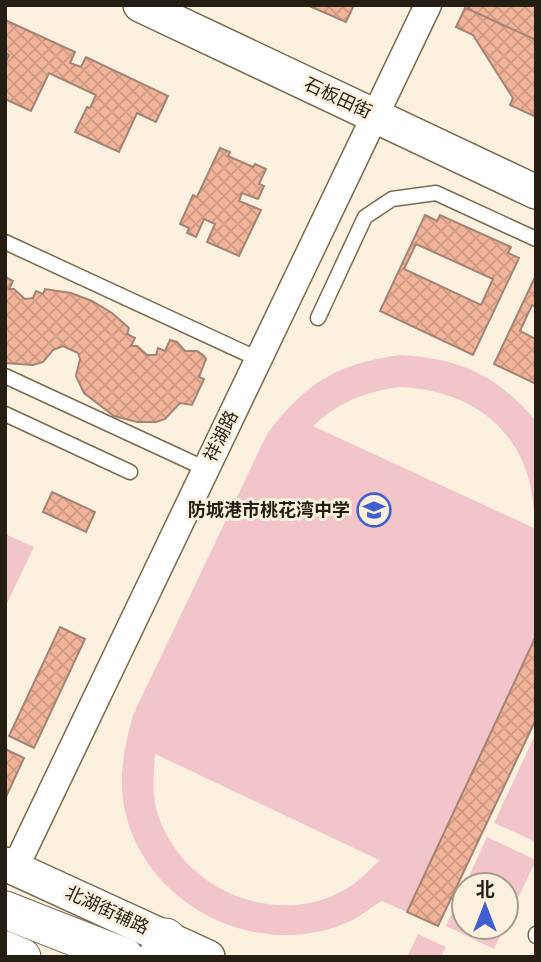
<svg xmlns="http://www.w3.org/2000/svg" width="541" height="962" font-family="'Fira Sans Condensed','Noto Sans SC',sans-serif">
<defs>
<pattern id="building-cross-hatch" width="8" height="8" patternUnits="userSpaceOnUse" patternTransform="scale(1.75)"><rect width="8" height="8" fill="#f1b499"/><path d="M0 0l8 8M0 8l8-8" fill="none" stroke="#ce9a83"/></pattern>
</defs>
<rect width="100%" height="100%" fill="#fcf1df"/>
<g fill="#f1c5ca" fill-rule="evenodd">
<path d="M400 355C459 358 497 375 536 421V636L407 912 382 901C371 907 361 916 351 921 261 962 150 909 126 815 117 781 124 748 133 715L267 434C306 383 335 364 400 355ZM401 387C484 391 537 444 534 528L313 426C339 402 366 391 401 387ZM155 754 379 860V861C371 868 364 876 355 883 283 935 178 891 156 808 152 790 154 772 155 754Z"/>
<polygon points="5,534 34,547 5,607"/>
<polygon points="534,737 536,738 536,842 494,823"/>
<polygon points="487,837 536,860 506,924 506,885 465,885"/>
<polygon points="464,888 464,927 505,927 494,949 446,926"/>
<polygon points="418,934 446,947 441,957 407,957"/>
</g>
<g fill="url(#building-cross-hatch)" stroke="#a48475" stroke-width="2" fill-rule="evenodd">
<polygon points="307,5 354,5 346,22"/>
<polygon points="470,5 536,5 536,117 510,105 513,98 473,35 456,27 465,8 468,9"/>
<polygon points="470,5 536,5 536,40 468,9"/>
<polygon points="5,20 75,52 70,63 81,67 86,57 168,96 156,122 137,113 119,152 75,132 87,107 90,108 96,95 49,73 31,111 5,99 5,63 9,55 5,53"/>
<polygon points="220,148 230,152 228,156 253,167 255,164 266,169 259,184 264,186 258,199 242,193 239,201 261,210 239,256 207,242 215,224 204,219 196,237 187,233 189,228 180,224 193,195 197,197"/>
<path d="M425 215 437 221 440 215 511 247 508 253 519 258 473 355 380 311ZM416 244 493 279 481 305 404 269Z"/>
<polygon points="536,275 536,307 532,305 520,331 536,339 536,384 494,364"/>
<polygon points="5,277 13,281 9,289 14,289 25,299 33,298 36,291 43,294 45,289 71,293 92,301 112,313 129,328 127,334 135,338 131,346 137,346 147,355 156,355 158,348 165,351 170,340 177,342 185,351 197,351 203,355 206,359 199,377 204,379 192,405 180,403 165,419 156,422 137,422 114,416 84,393 76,376 80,359 78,353 63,346 53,350 43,362 33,365 5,363"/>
<polygon points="52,492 95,512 86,532 43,512"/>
<polygon points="60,627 85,639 34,748 9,736"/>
<polygon points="536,636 536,719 438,926 407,912"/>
<polygon points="5,749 24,758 5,799"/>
</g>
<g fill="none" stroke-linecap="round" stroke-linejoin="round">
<defs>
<g id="service">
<polyline points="5,242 258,359"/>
<polyline points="318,318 365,217 392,199 436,193 536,239"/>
<polyline points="5,376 206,469"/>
<polyline points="5,414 130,472"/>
<polyline points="536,934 536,936"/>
</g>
<polyline id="minor" points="15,868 428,5"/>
<g id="tertiary">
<polyline points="140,5 536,192"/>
<polyline points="5,864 208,957"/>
</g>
<g id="secondary">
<polyline points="5,910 125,957"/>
<polyline points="5,950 22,957"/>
<polyline points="157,957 166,937"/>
</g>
</defs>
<use href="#service" stroke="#7a694e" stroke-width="17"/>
<use href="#minor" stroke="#7a694e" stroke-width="29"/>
<use href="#tertiary" stroke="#7a694e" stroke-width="36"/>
<use href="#secondary" stroke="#7a694e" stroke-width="39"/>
<use href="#service" stroke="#fff" stroke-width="14"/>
<use href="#minor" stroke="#fff" stroke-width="26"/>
<use href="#tertiary" stroke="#fff" stroke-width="33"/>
<use href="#secondary" stroke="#fff" stroke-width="37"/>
</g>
<defs>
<symbol id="school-ring" viewBox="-11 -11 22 22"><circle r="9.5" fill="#fcf1df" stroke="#415ed1" stroke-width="1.5"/><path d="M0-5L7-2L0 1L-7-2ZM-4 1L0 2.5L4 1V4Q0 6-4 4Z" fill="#415ed1"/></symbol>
</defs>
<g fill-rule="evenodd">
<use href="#school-ring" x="355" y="491" width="38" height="38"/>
</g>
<g text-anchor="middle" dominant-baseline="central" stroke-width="6" stroke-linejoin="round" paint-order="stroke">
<g font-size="18" fill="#251e13" stroke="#fcf1df">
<text transform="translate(338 98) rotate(25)">石板田街</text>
<text transform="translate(221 436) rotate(-64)">祥湖路</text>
<text transform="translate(107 910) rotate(25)">北湖街辅路</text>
</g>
<g font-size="18" font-weight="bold" fill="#251e13" stroke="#fcf1df" text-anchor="end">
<text x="350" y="510">防城港市桃花湾中学</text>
</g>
</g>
<rect width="541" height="962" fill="none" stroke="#251e13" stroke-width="14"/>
<g transform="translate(485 906)"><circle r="33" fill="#fcf1df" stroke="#a69d8d" stroke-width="2"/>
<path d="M0-5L12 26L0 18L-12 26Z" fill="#415ed1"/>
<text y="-10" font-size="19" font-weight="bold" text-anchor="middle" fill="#251e13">北</text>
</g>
</svg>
